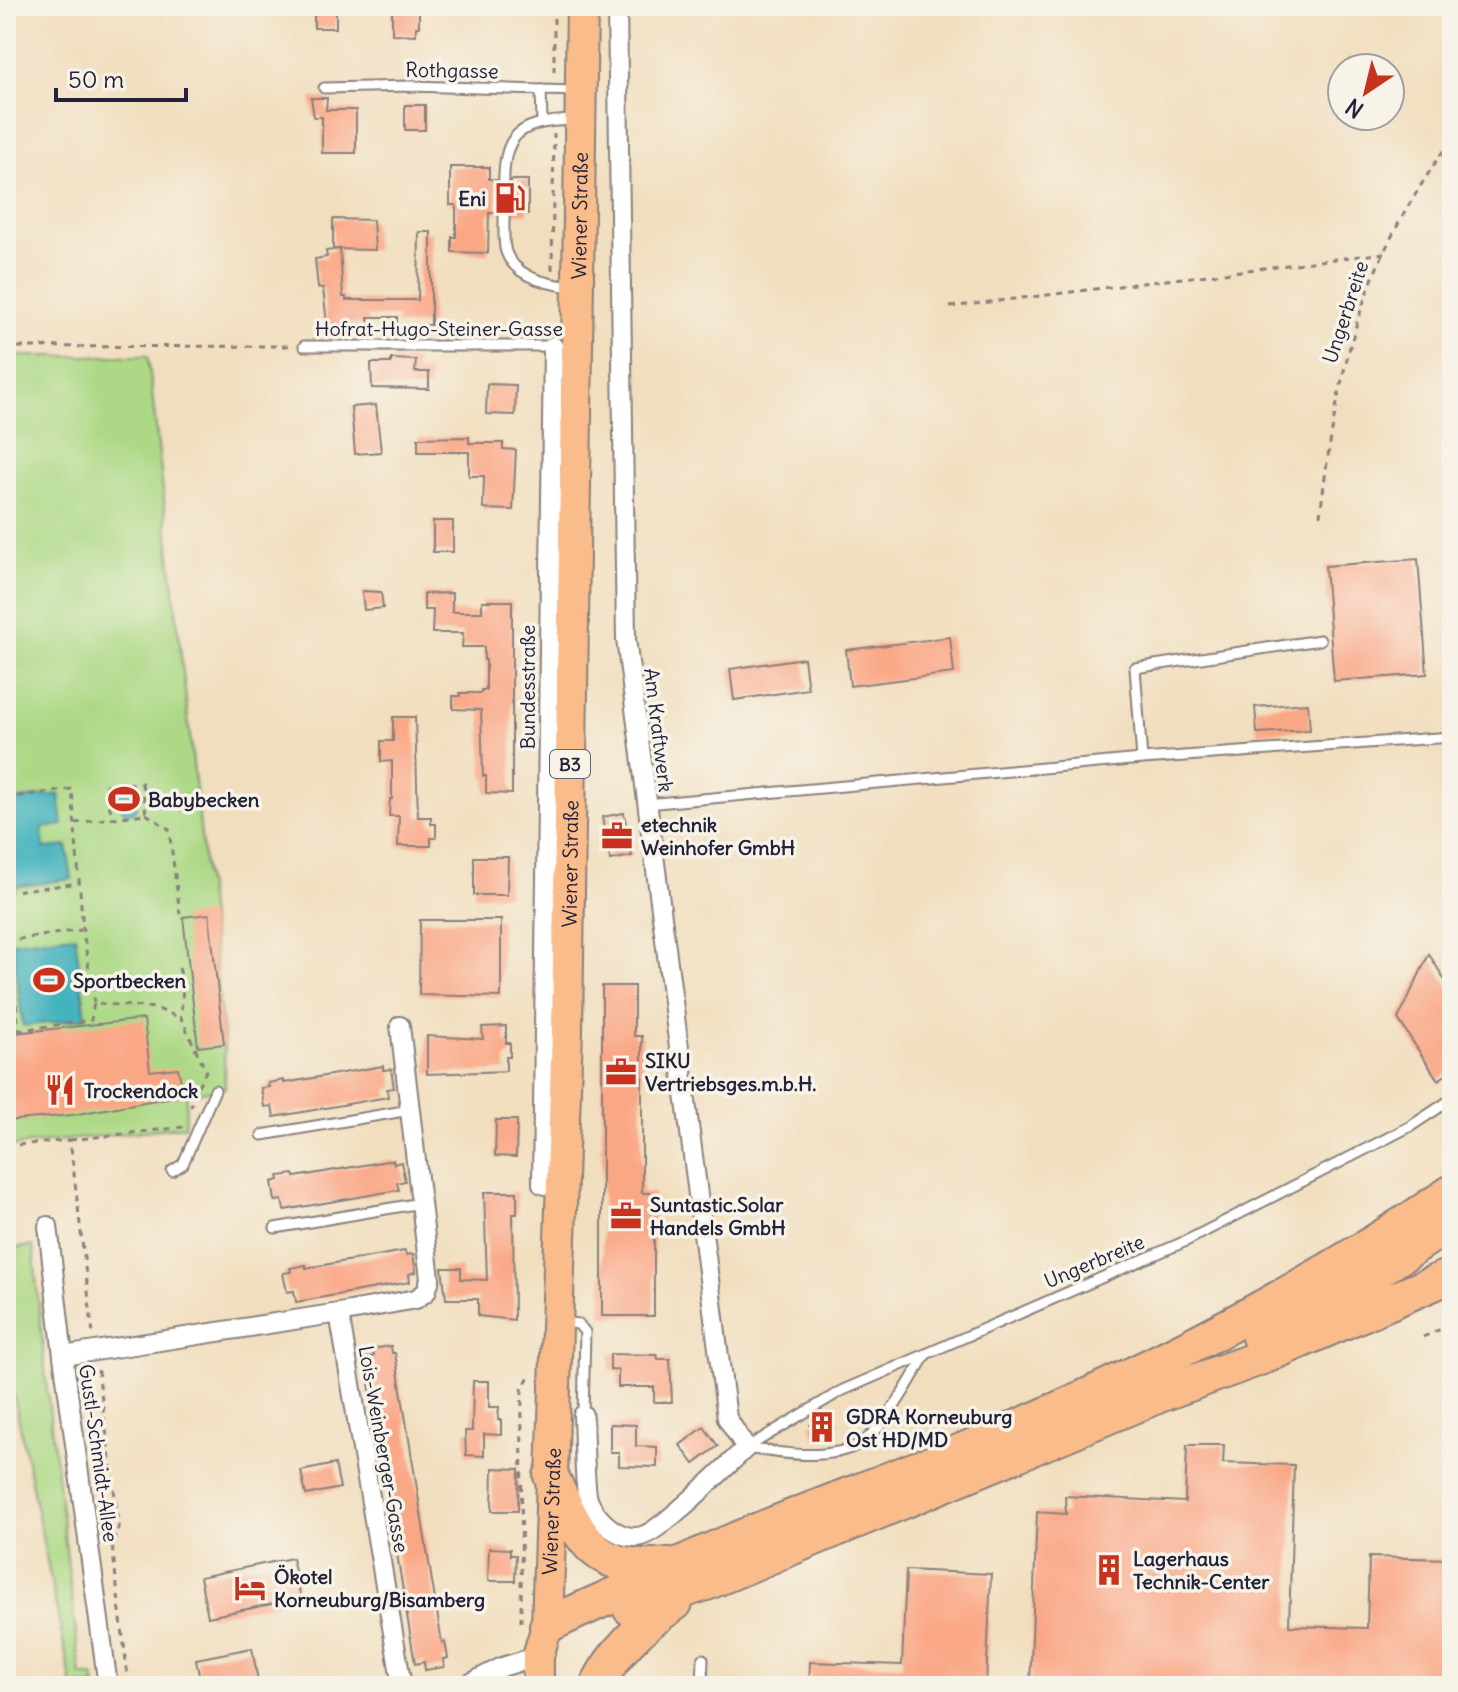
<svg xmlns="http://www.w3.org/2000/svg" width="1458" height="1692" font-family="Delius,sans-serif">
<rect width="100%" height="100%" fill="#f7f3e8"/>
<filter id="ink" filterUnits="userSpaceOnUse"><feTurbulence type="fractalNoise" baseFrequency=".0125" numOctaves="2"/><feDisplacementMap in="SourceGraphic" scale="16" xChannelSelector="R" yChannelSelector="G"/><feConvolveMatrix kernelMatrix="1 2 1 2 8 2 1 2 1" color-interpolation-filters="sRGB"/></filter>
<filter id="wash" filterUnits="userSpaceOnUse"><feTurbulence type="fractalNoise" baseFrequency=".006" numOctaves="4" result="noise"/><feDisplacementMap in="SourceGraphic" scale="32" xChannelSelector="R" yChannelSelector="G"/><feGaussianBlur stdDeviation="1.8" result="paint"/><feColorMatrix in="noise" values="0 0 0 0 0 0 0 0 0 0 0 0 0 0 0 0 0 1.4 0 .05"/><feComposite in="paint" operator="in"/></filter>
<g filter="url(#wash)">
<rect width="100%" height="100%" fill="#f1debe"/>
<g fill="#add986" stroke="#687e60" stroke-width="2">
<polygon points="6,356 148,356 224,1044 225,1088 187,1094 185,1126 6,1147"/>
<polygon points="33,1246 47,1390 81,1676 94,1676 96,1686 72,1686 6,1356 6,1249"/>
</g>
<g fill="#44b3be" stroke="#336a7c" stroke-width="2">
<polygon points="131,788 134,790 136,808 133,812 125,813 121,806 114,804 112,795 115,791"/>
<polygon points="59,794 63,825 42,828 44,848 67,846 72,879 6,888 6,801"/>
<polygon points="75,935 86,1018 23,1026 12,942"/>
</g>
<g id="blocks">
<g fill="#faa786">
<rect x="314" y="6" width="22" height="22"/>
<polygon points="392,6 416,6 416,11 419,11 419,27 416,27 416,35 392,34"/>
<polygon points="311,98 327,98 326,110 356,110 356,153 322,153 322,117 314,117"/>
<rect x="405" y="105" width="20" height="25"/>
<polygon points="450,167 489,167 489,179 496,180 497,213 489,213 488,253 452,252 452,237 456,237 456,205 450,205"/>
<polygon points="511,180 528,180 528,214 512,213"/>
<polygon points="333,219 373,220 375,250 333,249"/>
<polygon points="419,232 431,232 431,325 397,325 397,317 368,317 369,324 327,324 323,288 318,288 315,259 327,257 326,251 340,249 343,297 346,297 346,300 418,300"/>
<polygon points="391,359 416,360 415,372 429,372 429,389 372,388 371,363 391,363"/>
<polygon points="487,384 516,385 515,415 486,414"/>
<polygon points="376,405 381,452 355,454 351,407"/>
<polygon points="469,437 469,443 503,443 503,449 516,450 513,510 483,509 484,476 469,476 469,452 418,452 418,438"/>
<rect x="433" y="521" width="20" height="31"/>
<polygon points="1418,559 1427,674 1334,681 1325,566"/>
<polygon points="362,591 381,592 383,608 364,610"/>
<polygon points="452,593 452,612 482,612 482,601 512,601 512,794 486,793 486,776 483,776 481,710 453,709 453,696 460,696 460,693 481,693 481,690 486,690 486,660 484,660 484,647 462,647 463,633 432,633 433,610 424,610 424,594"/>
<polygon points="950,637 954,673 850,686 846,650"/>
<polygon points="804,658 808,689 734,700 730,669"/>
<polygon points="1308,703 1310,730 1257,733 1255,707"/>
<polygon points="393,717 415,717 418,817 431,817 431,824 436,824 436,838 431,838 431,846 398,846 399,816 389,816 390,799 392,799 392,761 381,762 381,741 393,741"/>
<polygon points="624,813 632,856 610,860 602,817"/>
<polygon points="474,857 508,857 507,895 474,895"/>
<polygon points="209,914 224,1044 198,1047 183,917"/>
<polygon points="420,920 501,920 501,997 419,995"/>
<polygon points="1429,954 1452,992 1452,1071 1438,1080 1398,1019"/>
<polygon points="602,986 634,986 634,1036 642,1036 642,1193 654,1193 654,1316 602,1316"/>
<polygon points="144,1019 150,1071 178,1068 184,1095 72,1115 6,1121 6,1034"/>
<polygon points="506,1026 506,1043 510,1043 510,1057 506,1057 506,1071 427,1074 427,1036 483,1039 482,1027"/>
<polygon points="383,1066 383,1070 391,1069 394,1088 387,1089 388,1097 274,1117 272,1106 264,1107 261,1088 269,1087 268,1083 284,1080 284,1083"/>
<polygon points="496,1120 517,1120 516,1157 495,1156"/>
<polygon points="393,1160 394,1164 401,1162 405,1181 397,1183 399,1190 284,1210 282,1200 275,1201 272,1182 279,1180 278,1176 294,1174 295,1177"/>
<polygon points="484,1192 517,1192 517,1214 513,1214 514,1320 478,1316 478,1299 446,1299 442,1268 461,1268 461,1279 487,1280"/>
<polygon points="405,1251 406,1255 413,1254 416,1272 409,1274 410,1282 296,1302 294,1291 287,1292 283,1273 291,1272 290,1268 306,1265 306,1268"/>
<polygon points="391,1346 392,1353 395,1353 442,1643 445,1642 448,1658 443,1659 444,1667 425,1670 424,1662 415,1664 365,1358 374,1356 372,1349"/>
<polygon points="610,1354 657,1355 658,1359 670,1359 672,1402 654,1402 654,1387 618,1387 618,1370 610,1370"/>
<polygon points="473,1381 489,1381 489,1407 499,1407 498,1420 501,1420 501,1435 484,1434 484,1456 466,1455 465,1431 472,1431"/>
<polygon points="828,1417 834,1429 816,1437 810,1425"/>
<polygon points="610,1424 636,1425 636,1446 657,1447 657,1467 619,1466 619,1452 610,1452"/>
<polygon points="704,1427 718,1446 694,1464 680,1445"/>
<polygon points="1187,1445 1224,1445 1223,1463 1294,1465 1289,1626 1367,1628 1369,1557 1452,1559 1452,1686 1030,1686 1037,1512 1066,1514 1065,1496 1185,1502"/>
<polygon points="335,1464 340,1488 306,1495 301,1471"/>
<polygon points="493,1468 519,1469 518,1511 492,1511"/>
<polygon points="489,1548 510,1549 510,1555 516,1555 515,1581 488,1581"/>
<polygon points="292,1558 301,1598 208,1617 200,1577"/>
<polygon points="906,1570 991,1574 986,1686 809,1686 810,1662 902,1665"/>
<polygon points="252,1648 259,1686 201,1686 196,1659"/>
</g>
</g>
</g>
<g filter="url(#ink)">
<use href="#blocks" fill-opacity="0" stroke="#8a807c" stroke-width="2"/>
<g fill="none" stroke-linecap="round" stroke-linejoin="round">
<defs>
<g id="service">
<polyline points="324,88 412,86 576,91"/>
<polyline points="541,90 542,121"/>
<path d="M574 287C551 285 516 279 506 252 502 241 505 216 504 203 502 140 508 121 577 120"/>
<polyline points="304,346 555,346"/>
<polyline points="1142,759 1135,668 1320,640"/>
<polyline points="646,804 1142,759 1452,737"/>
<polyline points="262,1135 410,1110"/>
<polyline points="172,1171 183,1164 215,1090"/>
<polyline points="275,1228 421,1203"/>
<polyline points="563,1322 578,1324 585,1332 583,1415"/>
<polyline points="746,1448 841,1391 1186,1241 1411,1126 1452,1099"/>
<path d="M746 1448C779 1453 830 1462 861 1443 886 1427 911 1379 926 1354"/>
<polyline points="702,1686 703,1659"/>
</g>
<g id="minor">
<polyline points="553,346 542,1184 560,1189"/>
<polyline points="48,1226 63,1356 108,1686"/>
<polyline points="339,1313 416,1299 426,1292 430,1279 400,1026"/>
<polyline points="63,1356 339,1313 402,1686"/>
<path d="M583 1415C584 1431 584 1492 589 1502 597 1520 620 1542 642 1536 663 1530 726 1466 746 1448L727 1418 626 639 617 6"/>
<polyline points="465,1686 502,1667 538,1656"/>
</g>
<g id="primary">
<path id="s1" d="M538 1686V1656L547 1626 567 1030 582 6"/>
</g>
<g id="motorway">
<polyline points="1259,1337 1361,1282 1452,1222"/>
<path d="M551 1476C581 1538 590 1573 669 1565"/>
<polyline points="630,1608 706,1583 1162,1394 1265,1356 1452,1275"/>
<path d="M547 1626C581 1608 617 1595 651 1578 754 1527 865 1491 971 1447 1139 1377 1301 1294 1452 1192"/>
<path d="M597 1686C615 1650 642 1625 675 1603"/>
</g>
</defs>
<use href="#service" stroke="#8a807c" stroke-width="13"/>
<use href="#minor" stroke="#8a807c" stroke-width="22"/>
<use href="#primary" stroke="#8a807c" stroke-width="34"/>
<use href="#motorway" stroke="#8a807c" stroke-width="38"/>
<g stroke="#8a807c" stroke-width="3" stroke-dasharray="6 6" stroke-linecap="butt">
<polyline points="554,6 554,78"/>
<polyline points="552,270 554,134"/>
<polyline points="950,307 1384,253"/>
<polyline points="6,347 290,346"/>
<path d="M1320 516C1331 426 1345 337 1383 254 1402 214 1427 174 1452 138"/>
<polygon points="142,783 146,814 113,818 107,798 106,785"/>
<polyline points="6,798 72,789 83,930 94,1003"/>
<polyline points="146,814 169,829 180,914"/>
<polyline points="75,823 113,818"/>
<polyline points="6,892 80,883"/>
<polyline points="6,920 19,1030"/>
<polyline points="6,941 81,930"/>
<polyline points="179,968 183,983 181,1018 206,1071 194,1093 191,1107"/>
<polyline points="6,1032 91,1020 94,1003 155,1008 181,1018"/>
<polyline points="70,1140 184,1127"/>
<polyline points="6,1146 70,1140 93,1334"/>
<polyline points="6,1189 6,1190"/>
<polyline points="1423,1337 1452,1324"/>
<polyline points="98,1370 119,1526 112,1545 129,1686"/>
<polyline points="521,1622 522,1390 531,1372"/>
</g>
<use href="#service" stroke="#fff" stroke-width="9"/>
<use href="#minor" stroke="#fff" stroke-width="18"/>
<use href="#primary" stroke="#fabc8b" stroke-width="30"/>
<use href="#motorway" stroke="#fabc8b" stroke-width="34"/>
</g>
</g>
<defs>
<symbol id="fuel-bare" viewBox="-9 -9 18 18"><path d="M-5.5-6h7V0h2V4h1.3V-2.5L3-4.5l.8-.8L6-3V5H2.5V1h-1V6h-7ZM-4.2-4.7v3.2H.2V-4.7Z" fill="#c8321e" stroke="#f7f3e8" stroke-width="2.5" paint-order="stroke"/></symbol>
<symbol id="stadium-bare" viewBox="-9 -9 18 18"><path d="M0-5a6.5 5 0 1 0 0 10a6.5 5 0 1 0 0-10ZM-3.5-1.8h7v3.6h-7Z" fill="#c8321e" stroke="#f7f3e8" stroke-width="2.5" paint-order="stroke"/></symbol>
<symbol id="office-bare" viewBox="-9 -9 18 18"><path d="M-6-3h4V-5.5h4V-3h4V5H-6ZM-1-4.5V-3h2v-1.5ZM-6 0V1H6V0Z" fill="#c8321e" stroke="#f7f3e8" stroke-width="2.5" paint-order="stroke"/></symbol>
<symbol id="restaurant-bare" viewBox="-9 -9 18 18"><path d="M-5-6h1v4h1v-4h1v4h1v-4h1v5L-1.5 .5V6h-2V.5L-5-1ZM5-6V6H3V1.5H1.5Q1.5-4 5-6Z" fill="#c8321e" stroke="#f7f3e8" stroke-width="2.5" paint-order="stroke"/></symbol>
<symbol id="building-bare" viewBox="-9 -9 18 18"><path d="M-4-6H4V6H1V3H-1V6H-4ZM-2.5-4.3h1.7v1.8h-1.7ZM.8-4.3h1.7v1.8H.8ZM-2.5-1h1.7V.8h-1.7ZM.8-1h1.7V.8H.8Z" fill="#c8321e" stroke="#f7f3e8" stroke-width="2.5" paint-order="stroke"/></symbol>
<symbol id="hotel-bare" viewBox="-9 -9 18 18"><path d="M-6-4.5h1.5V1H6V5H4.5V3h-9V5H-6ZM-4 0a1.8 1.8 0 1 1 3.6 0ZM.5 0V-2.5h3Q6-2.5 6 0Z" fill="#c8321e" stroke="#f7f3e8" stroke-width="2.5" paint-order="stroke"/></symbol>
</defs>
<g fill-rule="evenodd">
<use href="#fuel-bare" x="488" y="176" width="44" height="44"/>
<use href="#stadium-bare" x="102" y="777" width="44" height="44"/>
<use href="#office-bare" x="595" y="814" width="44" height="44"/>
<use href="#stadium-bare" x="27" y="958" width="44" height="44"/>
<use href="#office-bare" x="599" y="1050" width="44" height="44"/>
<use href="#restaurant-bare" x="38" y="1068" width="44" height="44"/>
<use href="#office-bare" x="604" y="1194" width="44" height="44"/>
<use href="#building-bare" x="800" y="1405" width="44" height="44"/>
<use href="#building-bare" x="1087" y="1548" width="44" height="44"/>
<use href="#hotel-bare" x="228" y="1566" width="44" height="44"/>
</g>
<g text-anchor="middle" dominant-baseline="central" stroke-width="7" stroke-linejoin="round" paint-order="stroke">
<rect fill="#f7f3e8" stroke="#62616f" stroke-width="2" x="550" y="750" width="40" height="28" rx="6"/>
<g font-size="18" font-weight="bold" fill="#22223b">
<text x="570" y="764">B3</text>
</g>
<g font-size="20" fill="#22223b" stroke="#f7f3e8">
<text transform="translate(452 70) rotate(1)">Rothgasse</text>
<text stroke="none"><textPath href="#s1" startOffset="1472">Wiener Straße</textPath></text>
<text transform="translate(1345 312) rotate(-72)">Ungerbreite</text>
<text x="439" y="328">Hofrat-Hugo-Steiner-Gasse</text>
<text transform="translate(527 687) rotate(-90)">Bundesstraße</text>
<text transform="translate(659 730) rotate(83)">Am Kraftwerk</text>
<text stroke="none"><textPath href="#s1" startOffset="824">Wiener Straße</textPath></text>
<text transform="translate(1094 1261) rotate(-23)">Ungerbreite</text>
<text transform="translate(384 1449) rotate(80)">Lois-Weinberger-Gasse</text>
<text transform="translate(99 1453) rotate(82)">Gustl-Schmidt-Allee</text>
<text stroke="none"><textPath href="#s1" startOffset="176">Wiener Straße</textPath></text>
</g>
<g font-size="20" font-weight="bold" fill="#22223b" stroke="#f7f3e8" text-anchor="start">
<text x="486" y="198" text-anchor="end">Eni</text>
<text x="148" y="799">Babybecken</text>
<text x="641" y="824">etechnik<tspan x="641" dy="23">Weinhofer GmbH</tspan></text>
<text x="73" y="980">Sportbecken</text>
<text x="645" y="1060">SIKU<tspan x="645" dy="23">Vertriebsges.m.b.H.</tspan></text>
<text x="84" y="1090">Trockendock</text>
<text x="650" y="1204">Suntastic.Solar<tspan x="650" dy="23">Handels GmbH</tspan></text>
<text x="846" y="1416">GDRA Korneuburg<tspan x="846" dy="23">Ost HD/MD</tspan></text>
<text x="1133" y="1558">Lagerhaus<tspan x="1133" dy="23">Technik-Center</tspan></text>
<text x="274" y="1576">Ökotel<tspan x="274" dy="23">Korneuburg/Bisamberg</tspan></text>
</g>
</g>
<rect width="1458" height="1692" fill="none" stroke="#f7f3e8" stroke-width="32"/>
<g transform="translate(1366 92) rotate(215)"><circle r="38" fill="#f7f3e8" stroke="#a29fa3" stroke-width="2"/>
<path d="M0-6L14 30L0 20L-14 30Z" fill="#c8321e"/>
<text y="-12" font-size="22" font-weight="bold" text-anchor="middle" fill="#22223b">N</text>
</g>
<path d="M56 88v12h130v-12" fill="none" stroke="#22223b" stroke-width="4"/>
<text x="68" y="88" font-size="24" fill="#22223b" stroke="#f7f3e8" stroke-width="6" paint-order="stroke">50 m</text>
</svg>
